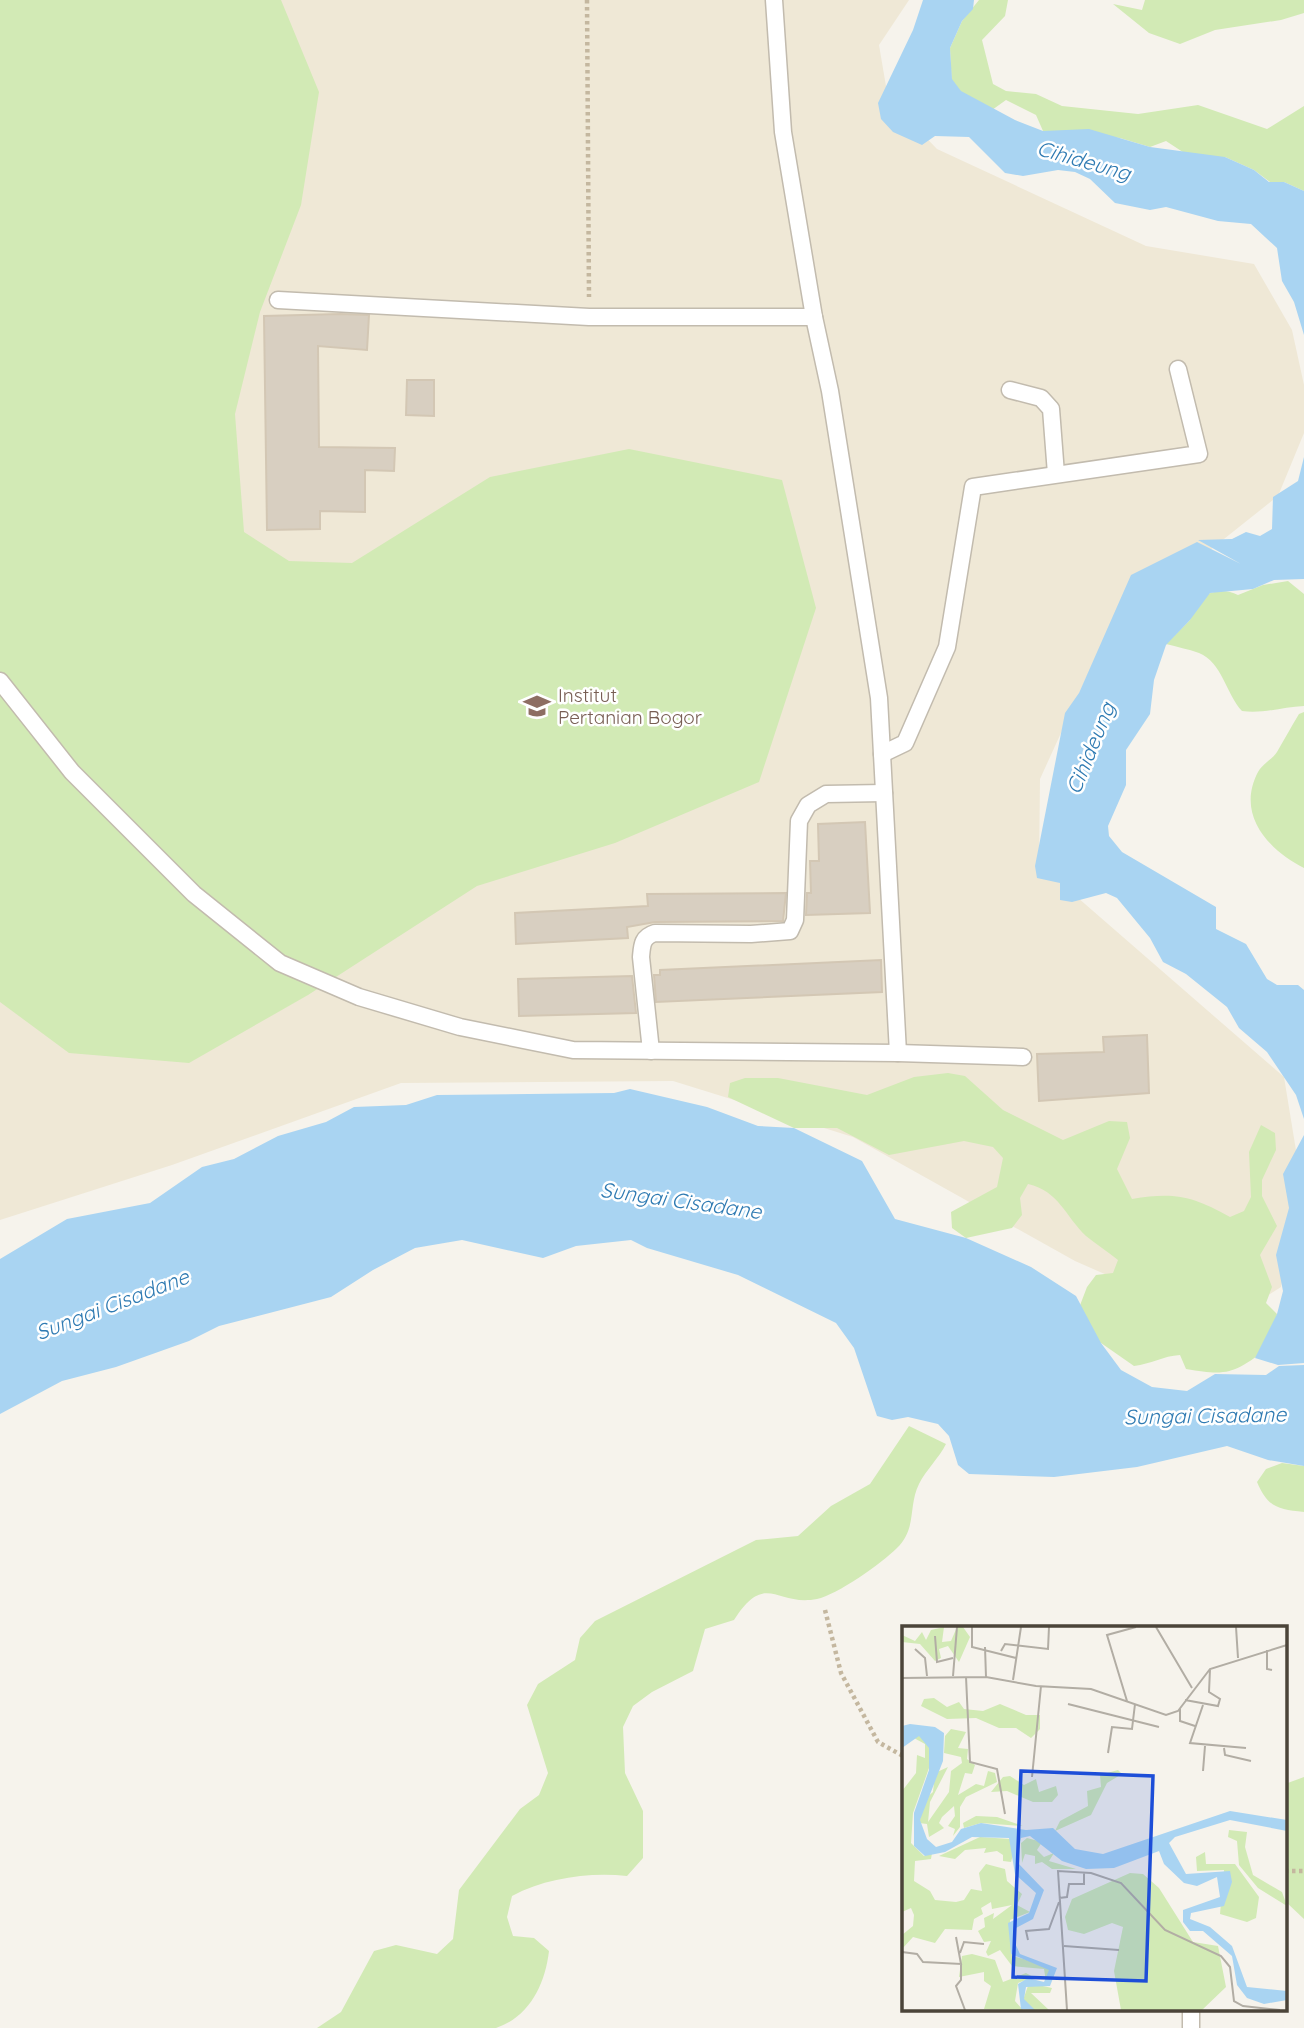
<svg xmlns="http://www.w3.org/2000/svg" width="1304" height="2028" font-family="Quicksand,sans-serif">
<rect width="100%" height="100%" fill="#f6f3ec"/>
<polygon fill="#efe8d6" points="0,0 909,0 879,45 888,98 937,149 1146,246 1254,264 1292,330 1304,385 1304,433 1278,496 1107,632 1040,779 1039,864 1284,1077 1301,1181 1281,1287 1221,1325 1075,1261 853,1137 673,1081 401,1083 172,1165 0,1220"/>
<g fill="#d2eab5">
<polygon points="0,0 281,0 319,92 301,205 260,312 235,414 244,532 289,561 352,563 490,477 629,449 782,480 816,608 759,782 615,843 477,886 308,995 189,1063 69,1053 0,1002"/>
<polygon points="979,0 1008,0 1005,16 982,40 993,84 1006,91 1036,94 1062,106 1138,114 1198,105 1267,129 1304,106 1304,191 1284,182 1270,182 1254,170 1225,157 1195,160 1166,141 1150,147 1120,138 1043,131 1036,115 1006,100 992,110 953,109 950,48 962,21"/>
<polygon points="1145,0 1304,0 1304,13 1281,20 1215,30 1180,44 1149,33 1113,4 1142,10"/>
<path d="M1288 581 1304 594V706C1282 707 1263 714 1242 711 1226 694 1222 662 1199 653 1188 649 1177 647 1166 644L1190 620 1196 599C1210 592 1223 587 1238 595L1263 585Z"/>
<path d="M1304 712V868C1267 849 1236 814 1258 772 1262 764 1272 760 1277 752 1284 740 1291 727 1299 714Z"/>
<path d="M948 1073 965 1076 1003 1110 1063 1140 1109 1121 1127 1122 1130 1138 1117 1169 1132 1199C1175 1192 1192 1196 1230 1217L1244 1211 1251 1197 1249 1152 1261 1125 1275 1133 1276 1150 1262 1180V1196L1277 1226 1260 1255 1272 1287 1266 1303 1277 1314 1271 1346C1235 1372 1231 1377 1186 1369L1180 1355C1163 1356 1151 1364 1134 1366L1101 1343 1085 1342 1074 1321 1087 1287 1096 1275 1113 1273 1118 1260C1108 1252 1096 1244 1086 1236 1065 1216 1059 1191 1028 1184L1020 1198 1022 1215 1012 1228 966 1238 952 1228 951 1212 997 1187 1003 1158 993 1147 964 1141 889 1155 837 1128H794L728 1097 730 1083 745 1078H778L867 1095 914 1077Z"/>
<path d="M909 1426 946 1444C939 1458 926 1470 919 1484 908 1506 917 1529 897 1548 882 1563 837 1595 817 1599 776 1607 766 1570 734 1620L705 1629 693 1671 652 1692 633 1706 623 1727 625 1773 643 1811V1858L627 1876C589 1872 546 1878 512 1896L507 1917 513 1936 534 1938 549 1951C545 1985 529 2017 496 2028H317L341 2012 374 1951 396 1945 437 1954 453 1939 459 1890 520 1809 539 1795 548 1773 527 1705 538 1684 575 1660 580 1638 595 1621 756 1540 798 1536 831 1506 870 1484Z"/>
<path d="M1282 1463 1304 1466V1512C1278 1509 1268 1508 1257 1482L1266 1469Z"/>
<polygon points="1304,1777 1304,1919 1285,1901 1285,1784"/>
</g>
<g fill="#a9d4f2">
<polygon points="923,0 974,0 973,9 962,21 950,48 952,79 961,91 1015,120 1043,131 1089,129 1150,147 1225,157 1254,170 1269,182 1284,182 1304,191 1304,335 1294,302 1282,281 1277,248 1251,224 1218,221 1166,207 1150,210 1115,203 1090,179 1075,172 1058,170 1023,176 1005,173 969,137 935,136 922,145 893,132 881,119 878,103 913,30"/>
<polygon points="1304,457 1304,579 1274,580 1253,589 1210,593 1190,620 1166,645 1154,680 1150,714 1126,750 1126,785 1108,826 1109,836 1122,852 1216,907 1216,929 1246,944 1267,979 1277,985 1298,985 1304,990 1304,1119 1296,1095 1267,1052 1239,1028 1227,1007 1186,974 1163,962 1150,938 1117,898 1106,893 1072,902 1060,900 1060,883 1037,878 1035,866 1065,713 1079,693 1131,575 1197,542 1241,564 1198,540 1232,539 1246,532 1260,536 1272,529 1273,497 1298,481"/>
<polygon points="630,1089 707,1107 758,1126 794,1128 862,1161 895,1219 966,1238 1031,1267 1076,1296 1101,1343 1121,1370 1152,1387 1187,1391 1215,1374 1266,1375 1279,1366 1304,1365 1304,1466 1268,1460 1227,1446 1137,1467 1054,1477 969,1474 958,1465 949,1436 938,1424 908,1417 892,1420 877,1416 854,1348 836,1323 738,1275 647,1248 631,1240 576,1246 543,1258 462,1240 415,1248 373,1270 331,1297 219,1326 189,1341 116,1367 62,1381 0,1414 0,1259 67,1219 150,1203 202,1167 234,1159 278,1136 326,1122 354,1107 406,1105 437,1095 614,1093"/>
<polygon points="1304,1135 1304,1363 1278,1365 1255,1358 1277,1314 1283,1291 1276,1255 1289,1208 1283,1174"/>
</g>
<g fill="#d8cfc1" stroke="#d3c7b4" stroke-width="2">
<polygon points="340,314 369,315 367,350 318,346 319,447 395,448 394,471 365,470 365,512 320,511 320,529 267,530 264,316"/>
<polygon points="407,380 434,380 434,416 406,415"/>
<polygon points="865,822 870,913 806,915 807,893 811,893 810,861 819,861 818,824"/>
<polygon points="786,893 783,921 655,922 627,927 628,938 516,944 515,913 648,906 647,894"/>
<polygon points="881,960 882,992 656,1002 654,975 660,975 660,970"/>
<polygon points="632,976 636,1013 519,1016 518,979"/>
<polygon points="1147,1035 1149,1093 1039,1101 1037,1054 1104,1052 1103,1037"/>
</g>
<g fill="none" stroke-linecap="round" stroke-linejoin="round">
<defs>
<g id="lane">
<polyline points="278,300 589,317 814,317"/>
<polyline points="1010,390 1041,398 1051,409 1056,474"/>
<polyline points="0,681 72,772 194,894 280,963 359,997 460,1027 573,1050 898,1053 879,698 830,391 814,317 783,132 774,0"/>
<polyline points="882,754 905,743 947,647 973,487 1199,454 1178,369"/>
<path d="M651 1051 641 957C642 945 642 937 655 933L751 934 790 931 795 920 799 821 808 805 826 794 884 793"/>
<polyline points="898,1053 1023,1057"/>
<polyline points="1191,2009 1191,2028"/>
</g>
</defs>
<use href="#lane" stroke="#c2bbae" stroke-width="19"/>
<g stroke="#c4b79f" stroke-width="4.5" stroke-dasharray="3.5 3.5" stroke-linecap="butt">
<polyline points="587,0 589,297"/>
<polyline points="825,1610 841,1673 878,1742 903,1756"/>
<polyline points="1285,1871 1304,1871"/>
</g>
<use href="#lane" stroke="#fff" stroke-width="16"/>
</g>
<defs>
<symbol id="university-bare" viewBox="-9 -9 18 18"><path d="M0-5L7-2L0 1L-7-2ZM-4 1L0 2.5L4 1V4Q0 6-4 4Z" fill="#8d6e63" stroke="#fff" stroke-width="2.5" paint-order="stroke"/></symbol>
</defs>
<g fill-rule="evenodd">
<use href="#university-bare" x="518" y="687" width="38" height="38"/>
</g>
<g text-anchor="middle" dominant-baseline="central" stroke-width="5" stroke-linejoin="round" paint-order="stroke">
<g font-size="19" fill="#785e54" stroke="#fff" text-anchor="start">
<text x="558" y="695">Institut<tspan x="558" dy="22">Pertanian Bogor</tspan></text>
</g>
<g font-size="21" font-style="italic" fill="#2e7ab2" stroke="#fff">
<text transform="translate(1084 160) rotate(16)">Cihideung</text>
<text transform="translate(1090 748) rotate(-68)">Cihideung</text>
<text transform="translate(681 1200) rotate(8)">Sungai Cisadane</text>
<text transform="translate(112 1304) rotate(-21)">Sungai Cisadane</text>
<text transform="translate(1205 1415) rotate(-1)">Sungai Cisadane</text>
</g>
</g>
<g transform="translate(902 1626)">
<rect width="385" height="385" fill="#f6f3ec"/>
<path d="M42 1 40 16 49 15 55 1H61L68 11 57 36 46 20 37 23 39 32 33 35 18 18 0 16V9L13 15 20 6 24 14 29 4ZM32 72 45 81 57 76 62 83 81 85 98 78 124 89H138V103L129 112 114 102H97L74 92 45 93 19 80 22 73ZM49 103 64 106 56 122 66 123 65 133 73 139 70 148 63 147 56 169 74 158 82 160 86 145 93 147 95 156 64 171 58 181V201L51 210 53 203 46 200 53 190 52 180 40 191 37 197 42 202 27 211 25 198 17 197 23 173 31 166 33 147 46 141 28 176 26 196 47 166 49 145 60 137 59 131 42 127 43 110ZM19 108 28 119 27 142 11 187 9 217 22 230 30 227 29 233 13 235 12 255 28 265 33 274 54 276 62 274 69 263 80 265 77 247 84 238 103 243 105 255 120 268 115 279 128 286 108 294 110 330 144 339 148 344 144 356 142 343 110 340 98 324 86 330 84 326 89 315 82 316 76 305 83 301 82 292 92 287 91 293 110 279 90 283 89 276 79 282 81 288 72 293 70 304 43 303 33 317 11 311 0 323V309L11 300 12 289 9 282 0 286V165L14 147 15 129 23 132V118L10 111ZM216 144 220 148 205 157 189 189 153 205 158 195 186 180 185 165 199 161 198 149ZM108 150 122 159 134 153 137 166 154 160 156 169 150 176H131L105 165 89 166 101 151ZM74 190 95 191 121 200 79 197 62 202 61 197ZM327 204 345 206 343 221 351 249 380 266 385 280 356 262 337 239 335 215 326 211ZM78 211 108 213 113 222 109 236 101 235V229L95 225 82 227 84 222 63 224 53 233 37 230ZM125 212 140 216 135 224 142 231 152 227 147 235 174 243H150L140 236 133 238V230L123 228 120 237 119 217ZM303 226 304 238H333L357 271 354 292 345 296 318 288 322 244 295 245 294 231ZM228 247 241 248 257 262 291 316 316 320 324 361 300 384H219L212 345 221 301 210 297 182 308 166 304 163 291 170 273ZM70 328 93 334 101 356 124 347 131 351 116 357 113 375 121 384 82 383 89 360 82 355V346L57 351 60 330ZM127 357 150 362 148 367H129L147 384H132L121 374Z" fill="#d2eab5"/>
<path d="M8 98 33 101 42 107 41 135 18 194 25 213 34 221 50 216 59 203 79 197 124 204 151 202 173 223 201 228 328 185 385 194V205L328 194 273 211 267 217 284 248 328 245 330 256 322 280 289 287 288 293 308 301 330 320 345 361 385 365V374L362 378 345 372 335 359 330 330 301 305H288L281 296V284L318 271 315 251 295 260 282 257 262 238 257 225 212 242 184 243 160 235 128 210 119 212 115 236 142 264 131 293 114 302 112 315 118 328 155 342 148 360 124 361 122 373 133 384 119 383 116 358 126 352 142 356 147 344 109 328 106 297 127 287 134 267 113 248 107 212 70 211 43 226 23 230 12 220V187L27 144V122L17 110 0 122V100Z" fill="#a9d4f2"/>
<path fill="none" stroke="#b2ada4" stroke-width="2" d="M70 1V21L114 32M254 1 290 62M334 1 336 32M33 10 35 36 51 32M83 21 84 51M13 23 23 32 25 50M365 24V43L370 44M99 25 103 18 146 23 147 1M51 50 55 1M64 51 68 136 95 143 103 188M0 52 84 51 134 60 189 63 264 89 276 85 308 43 385 19M111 54 119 1M283 74 316 80 318 73 307 66 308 43M225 75 205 9 234 1M166 78 257 101M301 79 288 117 344 122M278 83V95L293 100M322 122 323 129 349 135M206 127 210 101 230 103 233 78M301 145 303 120M130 151 139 60M157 272 165 271 167 258H182V246M126 314 124 305 147 303 157 276M162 320 217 324M0 326 15 328 21 336 59 338 54 311M58 327 62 316 82 318M59 338V354L54 360 63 384M165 384 156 245 189 247 219 257 263 304 319 330 328 341 332 375 341 380 378 384"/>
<path fill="#1d4ed8" fill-opacity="0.15" stroke="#1d4ed8" stroke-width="3.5" d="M119 145 251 150 244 355 111 351Z"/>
<rect width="385" height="385" fill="none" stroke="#4b4439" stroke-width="3.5"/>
</g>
</svg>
